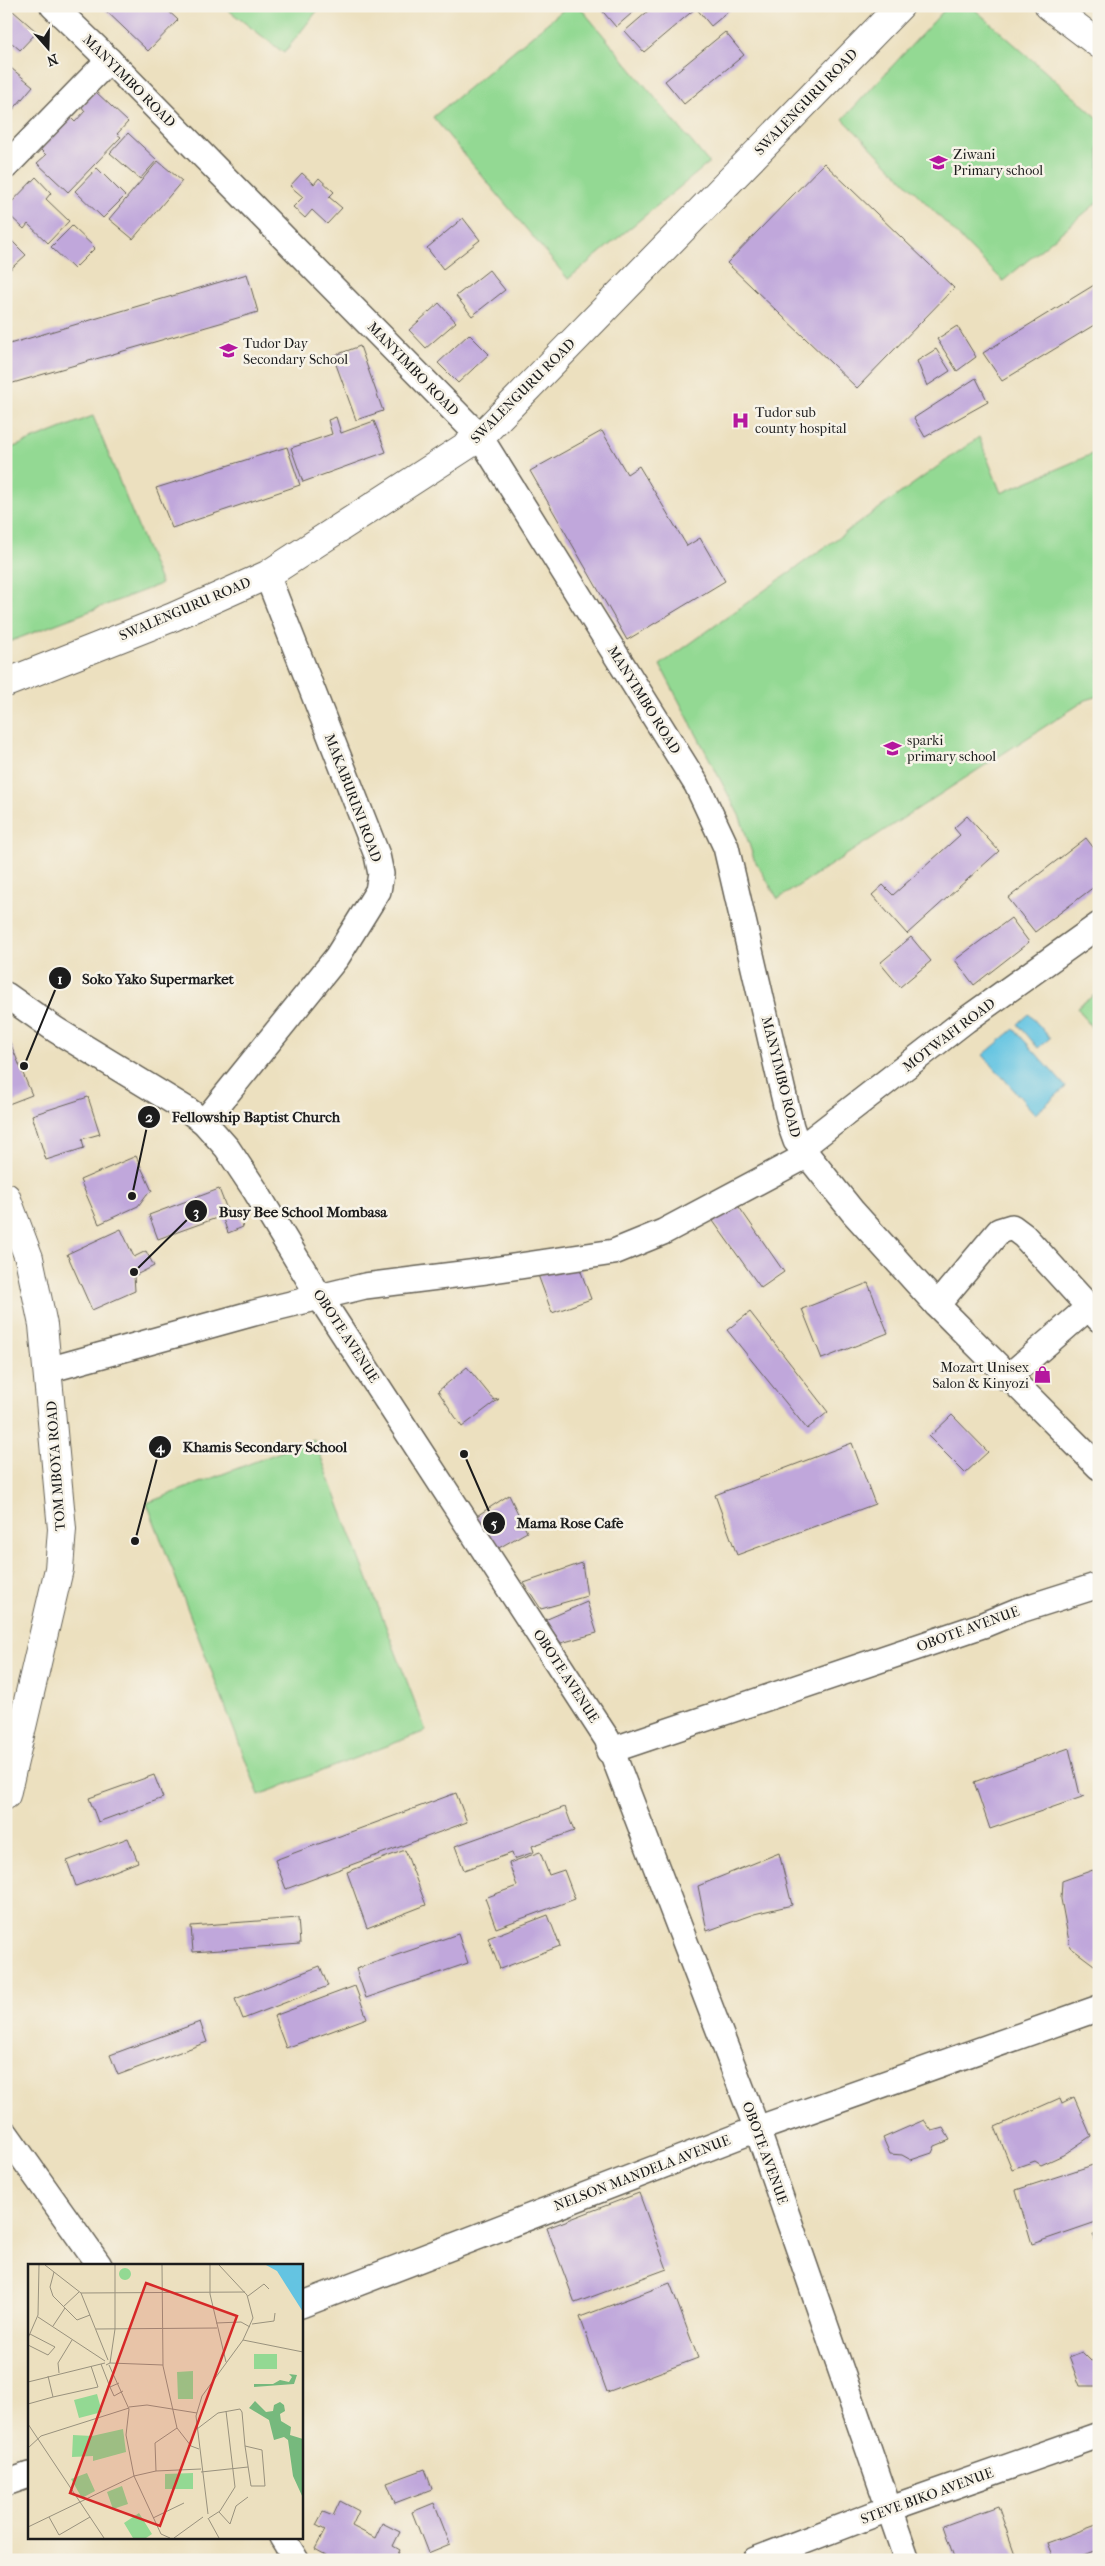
<svg xmlns="http://www.w3.org/2000/svg" width="1105" height="2566" font-family="'IM FELL French Canon',serif">
<rect width="100%" height="100%" fill="#f7f3e8"/>
<filter id="ink" filterUnits="userSpaceOnUse"><feTurbulence type="fractalNoise" baseFrequency=".02" numOctaves="2"/><feDisplacementMap in="SourceGraphic" scale="10" xChannelSelector="R" yChannelSelector="G"/><feConvolveMatrix kernelMatrix="1 2 1 2 8 2 1 2 1" color-interpolation-filters="sRGB"/></filter>
<filter id="wash" filterUnits="userSpaceOnUse"><feTurbulence type="fractalNoise" baseFrequency=".0096" numOctaves="4" result="noise"/><feDisplacementMap in="SourceGraphic" scale="20" xChannelSelector="R" yChannelSelector="G"/><feGaussianBlur stdDeviation="1.12" result="paint"/><feColorMatrix in="noise" values="0 0 0 0 0 0 0 0 0 0 0 0 0 0 0 0 0 1.4 0 .05"/><feComposite in="paint" operator="in"/></filter>
<g filter="url(#wash)">
<rect width="100%" height="100%" fill="#ece0bf"/>
<g fill="#93d993" stroke="#587a58">
<polygon points="223,6 321,6 284,53"/>
<polygon points="568,6 579,6 709,163 568,279 433,117"/>
<polygon points="948,6 971,6 1099,119 1099,201 1003,281 843,119"/>
<polygon points="93,416 161,584 6,643 6,450"/>
<polygon points="979,437 1001,493 1099,451 1099,696 1086,700 778,899 754,859 740,817 660,665"/>
<polygon points="1099,992 1099,1038 1077,1007"/>
<polygon points="314,1439 426,1731 259,1795 147,1503"/>
</g>
<g fill="#64c4e2" stroke="#40707f">
<polygon points="1029,1014 1050,1038 1038,1048 1018,1024"/>
<polygon points="1014,1029 1066,1087 1035,1114 983,1055"/>
</g>
<g id="blocks">
<g fill="#c0a7db">
<polygon points="101,6 163,6 178,20 148,51"/>
<polygon points="598,6 640,6 616,27"/>
<polygon points="654,6 735,6 711,26 696,8 644,52 625,31"/>
<polygon points="6,10 13,11 37,32 20,50 12,43 6,50"/>
<polygon points="725,32 744,55 684,104 665,81"/>
<polygon points="6,64 33,86 6,118"/>
<polygon points="95,91 128,122 117,134 121,137 68,192 37,163 46,155 40,149 70,117 75,122 85,111 81,106"/>
<polygon points="128,133 157,160 140,179 110,153"/>
<polygon points="158,161 182,181 133,239 109,219"/>
<polygon points="824,163 954,288 857,388 727,263"/>
<polygon points="97,168 125,196 103,218 75,191"/>
<polygon points="302,173 314,184 319,178 334,192 329,197 342,208 327,224 312,210 305,218 293,207 303,197 290,186"/>
<polygon points="36,177 51,193 46,199 69,221 48,243 28,224 24,229 6,212 6,208"/>
<polygon points="463,218 480,240 443,269 427,248"/>
<polygon points="72,226 95,248 74,269 51,247"/>
<polygon points="6,235 26,255 6,273"/>
<polygon points="489,270 505,290 472,316 456,296"/>
<polygon points="247,274 258,312 6,385 6,345"/>
<polygon points="1099,282 1099,322 1002,381 983,353"/>
<polygon points="439,303 456,322 426,348 409,330"/>
<polygon points="957,326 976,357 957,371 937,339"/>
<polygon points="469,334 489,354 458,383 438,363"/>
<polygon points="360,346 383,411 356,420 333,356"/>
<polygon points="936,349 950,371 927,386 917,361"/>
<polygon points="976,378 988,402 925,437 914,418"/>
<polygon points="336,417 341,433 374,421 386,452 303,482 291,448 332,434 328,420"/>
<polygon points="602,431 627,474 639,466 687,546 700,538 725,581 627,640 530,471"/>
<polygon points="287,447 300,485 172,528 156,488"/>
<polygon points="967,816 999,851 907,934 872,895 883,885 893,895 960,835 954,828"/>
<polygon points="1086,838 1099,855 1099,883 1035,932 1008,898"/>
<polygon points="1011,918 1029,942 974,985 955,960"/>
<polygon points="911,937 931,961 900,987 880,963"/>
<polygon points="6,1033 32,1095 6,1105"/>
<polygon points="88,1097 100,1134 82,1139 84,1148 46,1160 32,1115"/>
<polygon points="136,1156 152,1191 147,1194 138,1206 99,1224 80,1180"/>
<polygon points="219,1189 228,1212 237,1209 243,1227 228,1233 222,1216 158,1239 149,1215"/>
<polygon points="737,1204 784,1272 761,1288 713,1221"/>
<polygon points="121,1229 134,1257 146,1251 154,1266 134,1276 135,1291 92,1310 67,1254"/>
<polygon points="577,1261 591,1299 552,1313 538,1275"/>
<polygon points="868,1283 888,1333 822,1359 802,1309"/>
<polygon points="750,1312 828,1412 807,1429 727,1330"/>
<polygon points="467,1367 494,1400 499,1399 462,1427 438,1391"/>
<polygon points="952,1415 988,1452 965,1473 929,1437"/>
<polygon points="852,1443 875,1504 737,1555 715,1495"/>
<polygon points="509,1495 527,1532 497,1549 469,1521"/>
<polygon points="582,1563 587,1596 541,1609 524,1583"/>
<polygon points="587,1602 597,1633 561,1643 545,1620"/>
<polygon points="1069,1748 1080,1795 1085,1796 990,1829 974,1782"/>
<polygon points="154,1775 163,1798 98,1822 89,1798"/>
<polygon points="456,1793 467,1822 286,1889 275,1860"/>
<polygon points="565,1807 574,1831 532,1846 534,1852 514,1859 512,1853 464,1870 455,1846"/>
<polygon points="128,1838 138,1862 76,1886 67,1861"/>
<polygon points="405,1850 426,1905 367,1928 347,1872"/>
<polygon points="540,1852 549,1875 564,1870 575,1899 496,1928 485,1898 517,1886 509,1863"/>
<polygon points="779,1853 792,1905 754,1914 707,1931 698,1886"/>
<polygon points="1093,1870 1099,1888 1099,1963 1094,1965 1070,1947 1061,1899 1062,1881"/>
<polygon points="548,1915 560,1946 500,1969 488,1938"/>
<polygon points="298,1918 300,1944 193,1952 191,1926"/>
<polygon points="458,1934 468,1963 366,1998 356,1969"/>
<polygon points="320,1966 328,1986 243,2019 235,1999"/>
<polygon points="355,1986 367,2018 286,2048 274,2016"/>
<polygon points="200,2022 207,2042 118,2075 110,2055"/>
<polygon points="1074,2097 1091,2136 1063,2155 1041,2165 1035,2161 1012,2169 995,2127 1060,2098 1062,2103"/>
<polygon points="924,2120 932,2131 943,2128 950,2140 935,2146 932,2153 911,2160 902,2155 890,2154 883,2138"/>
<polygon points="1099,2163 1099,2221 1032,2244 1016,2190"/>
<polygon points="639,2193 667,2269 575,2303 547,2228"/>
<polygon points="1099,2234 1099,2248 1093,2235"/>
<polygon points="670,2283 698,2358 607,2392 580,2317"/>
<polygon points="1082,2352 1091,2361 1099,2359 1099,2386 1080,2386 1069,2357"/>
<polygon points="425,2469 432,2489 395,2503 387,2483"/>
<polygon points="340,2501 359,2511 352,2526 375,2538 382,2523 400,2532 393,2546 400,2550 395,2560 335,2560 315,2549 325,2530 316,2525 323,2512 333,2516"/>
<polygon points="434,2503 450,2544 428,2553 412,2512"/>
<polygon points="998,2506 1017,2560 955,2560 943,2526"/>
<polygon points="1099,2524 1099,2550 1073,2560 1054,2560 1047,2543"/>
</g>
</g>
</g>
<g filter="url(#ink)">
<use href="#blocks" fill-opacity="0" stroke="#656155" stroke-width="1"/>
<g fill="none" stroke-linecap="round" stroke-linejoin="round">
<defs>
<g id="street">
<polyline points="53,6 109,60 480,437 697,785 726,847 791,1127 796,1141 853,1212 937,1305 1099,1467"/>
<polyline points="6,166 109,60"/>
<polyline points="6,995 56,1030 189,1111 204,1122 227,1148 255,1190 319,1296 607,1739 757,2129 907,2560"/>
<polyline points="204,1122 337,957 378,891 381,874 377,855 267,575"/>
<polyline points="801,1148 966,1020 1099,925"/>
<polyline points="937,1305 999,1231 1012,1227 1024,1236 1089,1307"/>
<polyline points="48,1370 254,1313 365,1286 486,1271 614,1252 663,1232 806,1156"/>
<polyline points="1007,1378 1089,1307 1099,1319"/>
<polyline points="609,1751 983,1625 1017,1611 1099,1585"/>
<polyline points="6,2134 99,2265"/>
<polyline points="301,2305 757,2129 1099,2008"/>
<polyline points="6,2483 29,2475"/>
<polyline points="282,2537 296,2560"/>
<polyline points="755,2560 888,2509 1099,2435"/>
</g>
<g id="secondary">
<polyline points="1049,6 1099,44"/>
<polyline points="6,683 173,617 267,575 480,437 900,6"/>
<polyline points="6,1197 29,1258 43,1325 62,1529 59,1569 6,1795"/>
</g>
</defs>
<use href="#street" stroke="#656155" stroke-width="28"/>
<use href="#secondary" stroke="#656155" stroke-width="30"/>
<use href="#street" stroke="#fff" stroke-width="25"/>
<use href="#secondary" stroke="#fff" stroke-width="28"/>
</g>
</g>
<defs>
<symbol id="school-bare" viewBox="-9 -9 18 18"><path d="M0-5L7-2L0 1L-7-2ZM-4 1L0 2.5L4 1V4Q0 6-4 4Z" fill="#b5179e" stroke="#f7f3e8" stroke-width="2.5" paint-order="stroke"/></symbol>
<symbol id="hospital-bare" viewBox="-9 -9 18 18"><path d="M-5-5h3v3.5h4V-5h3V5h-3V1.5h-4V5h-3Z" fill="#b5179e" stroke="#f7f3e8" stroke-width="2.5" paint-order="stroke"/></symbol>
<symbol id="shop-bare" viewBox="-9 -9 18 18"><path d="M-5-2.5h2.3a2.7 3.5 0 0 1 5.4 0H5L5.5 6h-11ZM-1.5-2.5h3a1.5 2.3 0 0 0-3 0Z" fill="#b5179e" stroke="#f7f3e8" stroke-width="2.5" paint-order="stroke"/></symbol>
</defs>
<g fill-rule="evenodd">
<use href="#school-bare" x="926" y="150" width="25" height="25"/>
<use href="#school-bare" x="216" y="338" width="25" height="25"/>
<use href="#hospital-bare" x="728" y="408" width="25" height="25"/>
<use href="#school-bare" x="880" y="736" width="25" height="25"/>
<use href="#shop-bare" x="1030" y="1362" width="25" height="25"/>
</g>
<g text-anchor="middle" dominant-baseline="central" stroke-width="5" stroke-linejoin="round" paint-order="stroke">
<g font-size="14" fill="#1c1c1c" stroke="#f7f3e8">
<text transform="translate(129 81) rotate(45)">MANYIMBO ROAD</text>
<text transform="translate(806 102) rotate(-46)">SWALENGURU ROAD</text>
<text transform="translate(413 369) rotate(46)">MANYIMBO ROAD</text>
<text transform="translate(523 391) rotate(-45)">SWALENGURU ROAD</text>
<text transform="translate(185 609) rotate(-23)">SWALENGURU ROAD</text>
<text transform="translate(644 700) rotate(58)">MANYIMBO ROAD</text>
<text transform="translate(353 798) rotate(69)">MAKABURINI ROAD</text>
<text transform="translate(949 1035) rotate(-37)">MOTWAFI ROAD</text>
<text transform="translate(781 1077) rotate(76)">MANYIMBO ROAD</text>
<text transform="translate(346 1336) rotate(57)">OBOTE AVENUE</text>
<text transform="translate(56 1466) rotate(-94)">TOM MBOYA ROAD</text>
<text transform="translate(968 1629) rotate(-20)">OBOTE AVENUE</text>
<text transform="translate(566 1676) rotate(57)">OBOTE AVENUE</text>
<text transform="translate(765 2153) rotate(70)">OBOTE AVENUE</text>
<text transform="translate(642 2173) rotate(-21)">NELSON MANDELA AVENUE</text>
<text transform="translate(927 2496) rotate(-20)">STEVE BIKO AVENUE</text>
</g>
<g font-size="14" fill="#1c1c1c" stroke="#f7f3e8" text-anchor="start">
<text x="953" y="154">Ziwani<tspan x="953" dy="16">Primary school</tspan></text>
<text x="243" y="343">Tudor Day<tspan x="243" dy="16">Secondary School</tspan></text>
<text x="755" y="412">Tudor sub<tspan x="755" dy="16">county hospital</tspan></text>
<text x="907" y="740">sparki<tspan x="907" dy="16">primary school</tspan></text>
<text x="1029" y="1367" text-anchor="end">Mozart Unisex<tspan x="1029" dy="16">Salon &amp; Kinyozi</tspan></text>
</g>
</g>
<g transform="translate(28 2264)">
<rect width="275" height="275" fill="#ece0bf"/>
<path d="M91 10a6 6 0 1 1 12 0a6 6 0 1 1-12 0ZM226 90H249V105H226ZM165 107V135H150L149 108ZM69 130 74 148 51 154 46 136ZM95 165 98 188 65 197V192L44 193 45 171 64 172ZM59 209 67 227 54 234 43 215ZM165 209V225H137V210ZM94 222 100 240 85 245 79 228ZM111 249 124 270 118 274H105L96 259Z" fill="#93d993"/>
<path d="M261 110 269 111 266 120 226 123V120H245L252 116 261 118 264 113ZM227 137 238 148 245 147 246 141 252 138 256 141 257 147 252 150 253 157 263 163 262 171 275 175V234L265 212 260 176 256 173 246 176 241 156 221 144Z" fill="#76b97d"/>
<path d="M238 1H275V48L249 7Z" fill="#64c4e2"/>
<path fill="none" stroke="#99927e" stroke-width="1" d="M17 1 53 29 80 96M134 1 135 102 149 164 163 182 171 185M182 1V30L198 98M26 8 22 23 25 32 49 56 62 51M53 29 217 28M220 32 236 20 241 25M35 43 51 28M10 53 77 97M188 59 213 58 222 63M224 60 246 57 247 49M25 62 37 44M68 65 189 64M0 74 10 51 11 1M215 76 275 88M0 81 20 91 27 83 2 70M82 99 135 101M73 100 82 123 91 119M78 101 82 99 87 65V1M81 101 101 145 98 171 106 212 133 270 142 274M31 109 30 99 44 76M0 118 77 99M82 123 86 132 95 127M25 133 70 123 63 102M0 140 25 133 20 112M101 143 119 141 169 149M0 160 76 274M169 165 190 149 212 145 214 148 217 182 223 222H237L234 186 217 182M0 184 13 172 101 144M128 207 127 179 149 164M173 208 220 203M191 248 202 260 208 242 220 233M180 250 168 152 174 132 215 76 225 54 219 31 191 1M21 253 31 271 62 253M125 254 156 239M180 254 191 274M181 254 192 247 207 223 198 147M0 263 106 212 128 207 173 205M146 274 175 253"/>
<path fill="#d62828" fill-opacity="0.15" stroke="#d62828" stroke-width="2.5" d="M118 19 209 52 132 262 42 229Z"/>
<rect width="275" height="275" fill="none" stroke="#1c1c1c" stroke-width="2.5"/>
</g>
<path fill="none" stroke="#1c1c1c" stroke-width="2" d="M24 1066L60 978M132 1196L149 1117M134 1272L196 1211M135 1541L160 1447M464 1454L494 1523"/>
<g fill="#1c1c1c" stroke="#f7f3e8" stroke-width="2">
<circle cx="24" cy="1066" r="5"/>
<circle cx="132" cy="1196" r="5"/>
<circle cx="134" cy="1272" r="5"/>
<circle cx="135" cy="1541" r="5"/>
<circle cx="464" cy="1454" r="5"/>
<circle cx="60" cy="978" r="12"/>
<circle cx="149" cy="1117" r="12"/>
<circle cx="196" cy="1211" r="12"/>
<circle cx="160" cy="1447" r="12"/>
<circle cx="494" cy="1523" r="12"/>
</g>
<g font-size="15" text-anchor="middle" font-weight="bold" fill="#fff">
<text x="60" y="984">1</text>
<text x="149" y="1122">2</text>
<text x="196" y="1217">3</text>
<text x="160" y="1452">4</text>
<text x="494" y="1528">5</text>
</g>
<g font-size="15" text-anchor="middle" font-weight="bold" fill="#1c1c1c" stroke="#f7f3e8" stroke-width="5" stroke-linejoin="round" paint-order="stroke">
<text x="158" y="984">Soko Yako Supermarket</text>
<text x="256" y="1122">Fellowship Baptist Church</text>
<text x="303" y="1217">Busy Bee School Mombasa</text>
<text x="265" y="1452">Khamis Secondary School</text>
<text x="570" y="1528">Mama Rose Cafe</text>
</g>
<rect width="1105" height="2566" fill="none" stroke="#f7f3e8" stroke-width="25"/>
<g transform="translate(48 48) rotate(160)" stroke="#f7f3e8" stroke-width="4" paint-order="stroke">
<path d="M0-4L9 19L0 12L-9 19Z" fill="#1c1c1c"/>
<text y="-8" font-size="14" font-weight="bold" text-anchor="middle" fill="#1c1c1c">N</text>
</g>
</svg>
